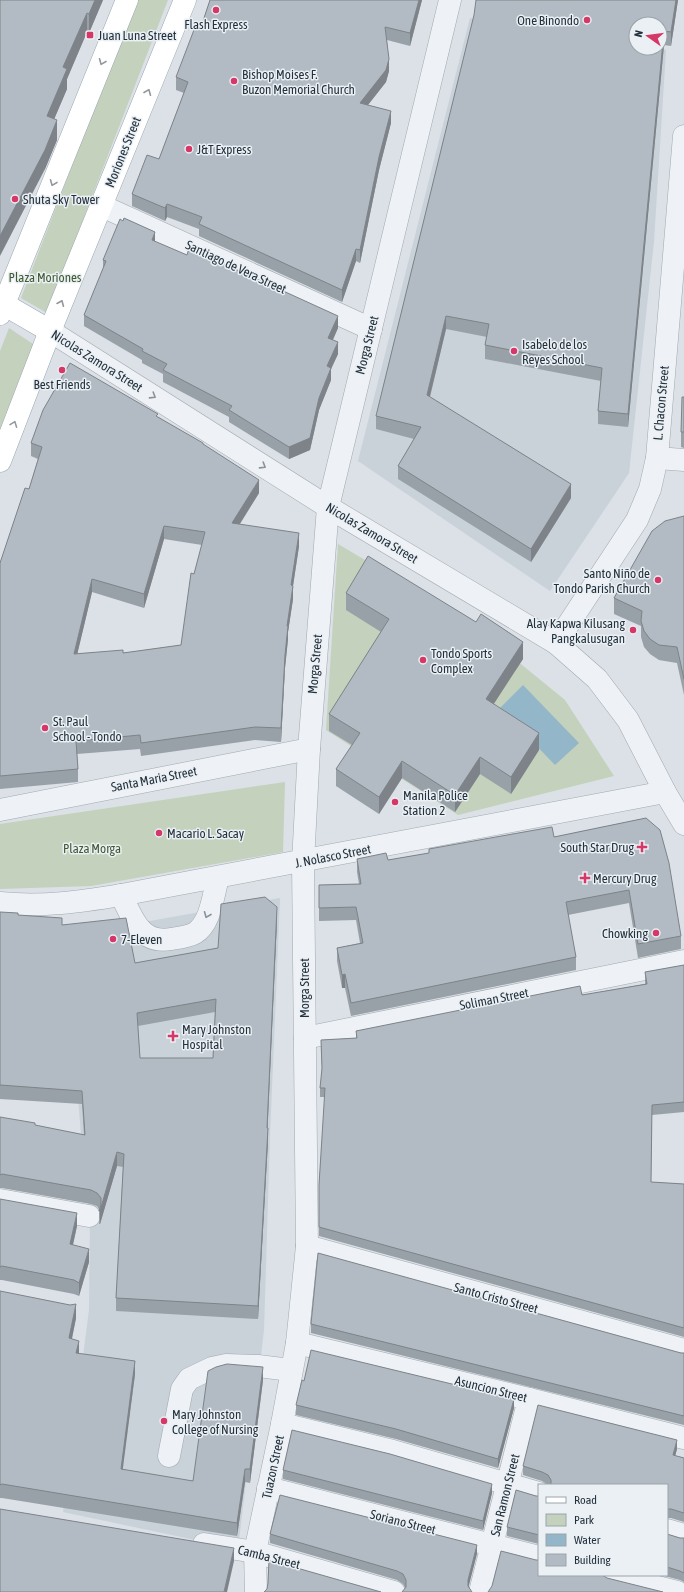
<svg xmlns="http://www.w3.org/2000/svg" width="684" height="1592" font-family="'Asap Condensed',sans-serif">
<rect width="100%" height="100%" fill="#dbe1e6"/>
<g fill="#c9d1d9">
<polygon points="470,18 636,46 636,48 650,48 666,50 654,241 629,473 550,591 358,461"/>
<polygon points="280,898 270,1136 264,1330 238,1549 63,1512 89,1310 90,1221 81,1135 65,936"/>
</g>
<g fill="#c4d1bc">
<polygon points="136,0 168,0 47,313 21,298"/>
<polygon points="9,328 36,346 0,437 0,351"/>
<polygon points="338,544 468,621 565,700 614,776 458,815 326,730"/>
<polygon points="285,782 283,852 91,886 0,889 0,824"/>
</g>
<polygon fill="#93b6c9" points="523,685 579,743 555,765 500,708"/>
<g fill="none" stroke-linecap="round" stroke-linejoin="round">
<defs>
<g id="minor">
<polyline points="102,206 371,329"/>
<polyline points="50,331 328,507 556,643 597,679 628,720 665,792 684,824"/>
<polyline points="657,458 684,460"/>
<polyline points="556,643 637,520 650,489 657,458 684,136"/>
<polyline points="0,810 309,749"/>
<path d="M121 895C127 906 132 921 141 930 149 939 159 941 171 939 178 938 188 937 195 933 211 923 213 895 218 878"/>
<path d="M0 903C43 907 79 902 121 895L665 792"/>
<polyline points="305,1038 684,961"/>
<polyline points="0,1200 89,1216"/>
<polyline points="307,1246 684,1350"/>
<polyline points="297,1343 529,1399 684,1438"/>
<polyline points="282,1424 393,1451 539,1493"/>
<polyline points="169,1456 182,1389 189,1379 212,1368 226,1365 258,1366 291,1370"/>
<polyline points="268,1488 539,1557"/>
<polyline points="667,1530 684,1535"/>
<polyline points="204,1544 255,1552 394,1592"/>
<polyline points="610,1575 677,1592"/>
<polyline points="256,1592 255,1552 282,1424 297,1343 307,1246 303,862 309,749 328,507 450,0"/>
<polyline points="480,1592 529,1399"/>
</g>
<g id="major">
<polyline points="0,302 50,331"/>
<polyline points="0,314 127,0"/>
<polyline points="0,461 50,331 185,0"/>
</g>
</defs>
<use href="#minor" stroke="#a0a9b0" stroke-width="23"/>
<use href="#major" stroke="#9aa8b3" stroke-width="23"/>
<use href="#minor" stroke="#eef1f5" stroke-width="22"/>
<use href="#major" stroke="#fff" stroke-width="22"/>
</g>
<g fill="#99a1a8" fill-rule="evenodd">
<polygon points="0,0 103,0 89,33 87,32 67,79 67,89 54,119 57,140 45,169"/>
<polygon points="210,0 422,0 410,46 387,40 389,71 386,82 368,105 391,123 379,170 360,263 356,261 342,302 199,236 199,229 167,217 165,221 132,206 132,194 159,159 184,93 176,90 176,77 202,24"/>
<polygon points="678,0 671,46 664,45 628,427 598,424 598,411 601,381 485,359 485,345 487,337 446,329 430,397 571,498 531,562 398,479 398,466 414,439 376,429 376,416 474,15"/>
<polygon points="155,242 338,328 333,340 338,354 331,368 331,380 319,410 310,450 289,459 229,422 229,417 163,382 163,374 142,363 142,360 84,326 84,315 103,269 103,260"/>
<polygon points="684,397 684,448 681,447 681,432"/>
<path d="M158 417 203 445 259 493 240 524 299 546 293 586V599L288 632V639L285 668 281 742 255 740 141 756 140 749 77 754 78 769V782L0 789V563L29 489 38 459 31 456V443ZM164 539 202 545 194 574 181 645 123 653 77 654 92 592 144 608Z"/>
<polygon points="684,516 684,695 677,663 659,660 650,654 644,647 641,637 641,626 614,614 614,598"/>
<polygon points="346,593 523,659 493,704 539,750 511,794 480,774 455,812 402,778 379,814 336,786 336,769 352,745 329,731 329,714 381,632 346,610"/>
<polygon points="646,818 681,936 681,949 638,958 629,903 568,915 576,957 576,970 351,1016 345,988 342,988 337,961 337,948 360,943 356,920 319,921 319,885 359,884 357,872 357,859 388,860 429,853 429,849 554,837"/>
<path d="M0 912 62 925 135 963 218 948 277 920 267 1128 268 1141 258 1319 116 1311V1298L123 1167 117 1166 100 1224H99V1209L97 1206 91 1204 2 1188H0V1117L35 1126 84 1135 82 1104 0 1099ZM215 1012 213 1058H140L138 1026Z"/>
<polygon points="684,965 684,1112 652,1115 651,1182 684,1184 684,1337 319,1236 319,1185 325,1097 320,1097 320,1088 322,1071 321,1040 356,1038 356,1031 582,995 645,984 645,972"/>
<polygon points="0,1199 77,1226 73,1245 89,1262 79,1296 74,1294 2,1280 0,1280"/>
<polygon points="0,1291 76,1318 72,1339 79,1354 135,1374 122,1470 193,1481 263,1380 250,1483 245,1482 237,1536 2,1498 0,1498"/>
<polygon points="311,1324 684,1353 684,1425 311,1333"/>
<polygon points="304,1381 514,1408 498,1468 396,1439 296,1415 296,1405"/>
<polygon points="677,1449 675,1456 684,1458 684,1522 671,1518 667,1518 667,1485 548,1485 542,1481 523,1475 523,1466"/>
<polygon points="283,1470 492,1493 483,1530 283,1479"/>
<polygon points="536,1496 539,1496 539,1544 507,1536 507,1527"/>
<polygon points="270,1534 477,1554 405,1588 403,1584 397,1580 270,1543"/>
<polygon points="667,1534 680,1538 684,1538 684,1582 680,1580 661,1575 667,1575"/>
</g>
<g fill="#7d8388">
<polygon points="95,0 103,0 89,33 89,14"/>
<polygon points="419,0 422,0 410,46 410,33"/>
<polygon points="676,0 678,0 671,46 671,32"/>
<polygon points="87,13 87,32 67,79 67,89 47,136 47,116 63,67"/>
<polygon points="664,31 664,45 628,427 628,414"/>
<polygon points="389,59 389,71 386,82 360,115 360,103"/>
<polygon points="391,111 391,123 379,170 360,263 360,250 379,157"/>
<polygon points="57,120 57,140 45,169 0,256 0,236"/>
<polygon points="167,204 167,217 165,221 165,208"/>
<polygon points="155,232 155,244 152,240"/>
<polygon points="356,249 356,261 342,302 342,290"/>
<polygon points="338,316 338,328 328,350 328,338"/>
<polygon points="446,316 446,329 427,408 427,395"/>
<polygon points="338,342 338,354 327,378 327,366"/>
<polygon points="331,368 331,380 319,410 310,450 289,459 289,447 319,398"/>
<polygon points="259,480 259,493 232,536 232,523"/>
<polygon points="571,484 571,498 531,562 531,549"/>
<polygon points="164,526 164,539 144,608 144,594"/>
<polygon points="299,533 299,546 291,599 291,585"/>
<polygon points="92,579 92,592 74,668 74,654"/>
<polygon points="293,586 293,599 288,632 288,639 285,668 281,742 281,728 287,626"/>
<polygon points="523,642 523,659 486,716 486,699"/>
<polygon points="539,733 539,750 511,794 511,777"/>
<polygon points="480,757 480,774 455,812 455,795"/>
<polygon points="402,761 402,778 379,814 379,797"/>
<polygon points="277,907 277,920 267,1141 267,1128"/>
<polygon points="345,974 345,988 342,988 342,975"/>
<polygon points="268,1128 268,1141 258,1319 258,1306"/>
<polygon points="117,1152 117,1166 100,1224 100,1211"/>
<polygon points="77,1213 77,1226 70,1257 70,1244"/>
<polygon points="89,1249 89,1262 79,1296 79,1283"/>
<polygon points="76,1304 76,1318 69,1352 69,1338"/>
<polygon points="79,1341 79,1354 76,1353"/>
<polygon points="135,1361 135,1374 121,1483 121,1469"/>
<polygon points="263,1367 263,1380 250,1483 250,1469"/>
<polygon points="514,1399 514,1408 498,1468 498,1459"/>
<polygon points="677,1440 677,1449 673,1464 673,1455"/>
<polygon points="245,1469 245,1482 237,1536 237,1523"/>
<polygon points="492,1484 492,1493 483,1530 483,1521"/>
<polygon points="477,1545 477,1554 468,1589 468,1580"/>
<polygon points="234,1548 234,1561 227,1592 224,1592"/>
</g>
<g fill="#b2bbc3" stroke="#7d8388" fill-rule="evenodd">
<polygon points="0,0 95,0 89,14 87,13 63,67 67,69 47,116 57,120 45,150 0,236"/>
<polygon points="210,0 419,0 410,33 385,27 389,59 386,70 360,103 391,111 379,157 360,250 356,249 342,290 199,224 202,217 167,204 165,208 132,194 147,155 159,159 188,82 176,77 197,22 202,24"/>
<path d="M476 0H676L671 32 664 31 628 414 598 411 602 368 485 345 489 324 446 316 427 395 571 484 531 549 398 466 421 427 376 416 474 15ZM636 24H660V48H636Z"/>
<polygon points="124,218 155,232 152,240 187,255 189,248 338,316 328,338 338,342 327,366 331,368 319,398 310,438 289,447 229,410 232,406 163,370 167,364 142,351 143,349 84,315 106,261 103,260 120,219 123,221"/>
<path d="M70 363 158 414 156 416 203 443V444L259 480 232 523 299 533 291 585 293 586 287 626H288L285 655 281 728 255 727 141 743 140 735 76 741 78 769 0 776V563L25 488 29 489 42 447 31 443 43 410ZM164 526 205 532 194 574 191 573 181 645 123 653V650L74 654 92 579 144 594Z"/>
<polygon points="682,397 684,397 684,432 681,432"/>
<polygon points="684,516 684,679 677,647 659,645 650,639 644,631 641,621 642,611 614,598 652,531 665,521"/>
<polygon points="368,556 476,622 481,614 523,642 486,699 539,733 511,777 480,757 455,795 402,761 379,797 336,769 360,733 329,714 389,619 346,593"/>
<polygon points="646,818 660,830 669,863 681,936 638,944 629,890 566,902 576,957 351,1003 345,974 342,975 337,948 363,943 356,907 319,908 319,885 361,884 357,859 386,853 388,860 429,853 429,849 552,827 554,837"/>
<path d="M265 897 277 907 267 1128H268L258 1306 116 1298 124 1154 117 1152 100 1211H99L101 1205V1198L97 1193 91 1190 2 1174 0 1175V1117L35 1123V1125L85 1135 82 1091 0 1085V912L18 913V915L62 918V925L126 918 135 963 218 948 221 904ZM216 999 213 1058H140L137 1013Z"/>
<polygon points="684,965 684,1102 652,1105 651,1182 684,1184 684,1328 319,1227 319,1185 325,1088 320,1088 322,1068 321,1040 357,1038 356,1031 580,986 582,995 647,984 645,972"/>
<polygon points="0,1199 77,1213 70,1244 89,1249 79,1283 74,1280 2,1266 0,1267"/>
<polygon points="318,1253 681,1353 684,1353 684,1416 311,1324"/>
<polygon points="0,1291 70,1305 76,1304 69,1338 79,1341 76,1353 135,1361 121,1469 193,1481 208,1371 216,1367 227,1364 263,1367 250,1469 245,1469 237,1523 2,1484 0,1485"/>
<polygon points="311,1350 514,1399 498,1459 396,1429 296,1405 302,1380 304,1381"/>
<polygon points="538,1405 677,1440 673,1455 684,1458 684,1513 671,1509 667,1509 667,1485 551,1485 551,1480 548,1475 542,1472 523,1466"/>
<polygon points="292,1430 390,1454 492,1484 483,1521 283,1470"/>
<polygon points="516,1490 536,1496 539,1496 539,1535 507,1527"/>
<polygon points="280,1495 477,1545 468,1580 468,1586 472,1592 402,1592 406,1587 406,1580 403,1574 397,1571 270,1534"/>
<polygon points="0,1509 234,1548 224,1592 0,1592"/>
<polygon points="667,1534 680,1538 684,1538 684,1573 680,1571 667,1567"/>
<polygon points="501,1551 536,1560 539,1560 539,1575 602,1575 607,1578 663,1592 488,1592 492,1586"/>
<polygon points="269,1560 381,1592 264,1592 267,1589 268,1583"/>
</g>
<defs><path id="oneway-chevron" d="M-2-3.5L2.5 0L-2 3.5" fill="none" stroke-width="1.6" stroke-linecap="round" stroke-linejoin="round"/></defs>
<g stroke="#92989e">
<use href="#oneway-chevron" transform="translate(102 62) rotate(112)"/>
<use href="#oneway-chevron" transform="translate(148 92) rotate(-68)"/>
<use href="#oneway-chevron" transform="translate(53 183) rotate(112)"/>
<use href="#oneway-chevron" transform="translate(61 303) rotate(-67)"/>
<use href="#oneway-chevron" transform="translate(14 424) rotate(-69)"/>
</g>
<g stroke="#899199">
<use href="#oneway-chevron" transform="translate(153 396) rotate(32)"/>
<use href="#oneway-chevron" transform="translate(263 466) rotate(32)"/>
<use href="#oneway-chevron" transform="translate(207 915) rotate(112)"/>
</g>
<g fill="#d53767" stroke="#eaf0f4" stroke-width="1.5">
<circle cx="216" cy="10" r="4"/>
<circle cx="587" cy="20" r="4"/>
<rect x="86" y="31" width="8" height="8" rx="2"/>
<circle cx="234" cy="81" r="4"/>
<circle cx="189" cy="149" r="4"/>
<circle cx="15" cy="199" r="4"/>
<circle cx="514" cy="351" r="4"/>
<circle cx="62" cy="370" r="4"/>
<circle cx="658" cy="580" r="4"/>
<circle cx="633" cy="630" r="4"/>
<circle cx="423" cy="660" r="4"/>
<circle cx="45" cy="728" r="4"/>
<circle cx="395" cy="802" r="4"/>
<circle cx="159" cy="833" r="4"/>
<path d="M640 841h4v4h4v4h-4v4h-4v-4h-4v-4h4z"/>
<path d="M583 872h4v4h4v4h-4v4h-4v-4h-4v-4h4z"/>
<circle cx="656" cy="933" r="4"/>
<circle cx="113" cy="939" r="4"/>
<path d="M171 1030h4v4h4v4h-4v4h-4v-4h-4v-4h4z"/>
<circle cx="164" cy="1421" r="4"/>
</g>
<g text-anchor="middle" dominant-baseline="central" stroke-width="3" stroke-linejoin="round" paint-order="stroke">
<g font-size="13" fill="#24313d" stroke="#eaf0f4" text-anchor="start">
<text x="579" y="20" text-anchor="end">One Binondo</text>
<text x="216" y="24" text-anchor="middle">Flash Express</text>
<text x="98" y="35">Juan Luna Street</text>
<text x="242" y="74">Bishop Moises F.<tspan x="242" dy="15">Buzon Memorial Church</tspan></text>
<text x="197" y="149">J&amp;T Express</text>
<text x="23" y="199">Shuta Sky Tower</text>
<text x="522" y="344">Isabelo de los<tspan x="522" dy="15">Reyes School</tspan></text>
<text x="62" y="384" text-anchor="middle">Best Friends</text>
<text x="650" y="573" text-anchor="end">Santo Niño de<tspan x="650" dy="15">Tondo Parish Church</tspan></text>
<text x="625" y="623" text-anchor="end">Alay Kapwa Kilusang<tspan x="625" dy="15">Pangkalusugan</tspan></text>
<text x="431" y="653">Tondo Sports<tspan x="431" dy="15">Complex</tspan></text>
<text x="53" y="721">St. Paul<tspan x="53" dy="15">School - Tondo</tspan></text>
<text x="403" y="795">Manila Police<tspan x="403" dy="15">Station 2</tspan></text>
<text x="167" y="833">Macario L. Sacay</text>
<text x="634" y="847" text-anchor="end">South Star Drug</text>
<text x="593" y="878">Mercury Drug</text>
<text x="648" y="933" text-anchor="end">Chowking</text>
<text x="121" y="939">7-Eleven</text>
<text x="182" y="1029">Mary Johnston<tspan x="182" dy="15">Hospital</tspan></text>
<text x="172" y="1414">Mary Johnston<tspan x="172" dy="15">College of Nursing</tspan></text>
</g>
<g font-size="13" fill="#24313d" stroke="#eaf0f4">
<text transform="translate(123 152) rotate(-68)">Moriones Street</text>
<text transform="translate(236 267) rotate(25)">Santiago de Vera Street</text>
<text transform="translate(367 345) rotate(-76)">Morga Street</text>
<text transform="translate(97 361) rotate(32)">Nicolas Zamora Street</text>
<text transform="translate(661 403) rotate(-85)">L. Chacon Street</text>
<text transform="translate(372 533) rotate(31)">Nicolas Zamora Street</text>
<text transform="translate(315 664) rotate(-85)">Morga Street</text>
<text transform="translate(154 779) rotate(-11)">Santa Maria Street</text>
<text transform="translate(333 856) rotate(-11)">J. Nolasco Street</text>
<text transform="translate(304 988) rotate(-90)">Morga Street</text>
<text transform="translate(494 999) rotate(-11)">Soliman Street</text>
<text transform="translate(496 1298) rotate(15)">Santo Cristo Street</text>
<text transform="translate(491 1389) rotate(14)">Asuncion Street</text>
<text transform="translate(273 1467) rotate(-78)">Tuazon Street</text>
<text transform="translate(505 1495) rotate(-76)">San Ramon Street</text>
<text transform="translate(403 1522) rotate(14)">Soriano Street</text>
<text transform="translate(269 1557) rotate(14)">Camba Street</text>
</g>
<g font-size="13" fill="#3f5931" stroke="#eaf0f4">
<text x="45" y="277">Plaza Moriones</text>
<text x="92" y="848">Plaza Morga</text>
</g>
</g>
<rect x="538" y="1484" width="130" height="92" fill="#eaf0f4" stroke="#9ba4ab"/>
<rect x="546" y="1497" width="20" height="6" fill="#ffffff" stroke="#9ba4ab"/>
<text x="574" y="1504" font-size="12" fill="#24313d">Road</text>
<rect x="546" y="1514" width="20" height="12" fill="#c4d1bc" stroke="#9ba4ab"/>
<text x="574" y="1524" font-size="12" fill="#24313d">Park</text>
<rect x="546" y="1534" width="20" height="12" fill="#93b6c9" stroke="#9ba4ab"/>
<text x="574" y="1544" font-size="12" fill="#24313d">Water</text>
<rect x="546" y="1554" width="20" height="12" fill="#b2bbc3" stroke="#9ba4ab"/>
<text x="574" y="1564" font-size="12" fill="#24313d">Building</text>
<g transform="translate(648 36) rotate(284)"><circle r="19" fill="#eaf0f4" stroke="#9ba4ab"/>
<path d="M0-3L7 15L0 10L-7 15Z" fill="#d53767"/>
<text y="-6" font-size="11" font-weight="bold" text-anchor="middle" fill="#24313d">N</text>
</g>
</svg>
